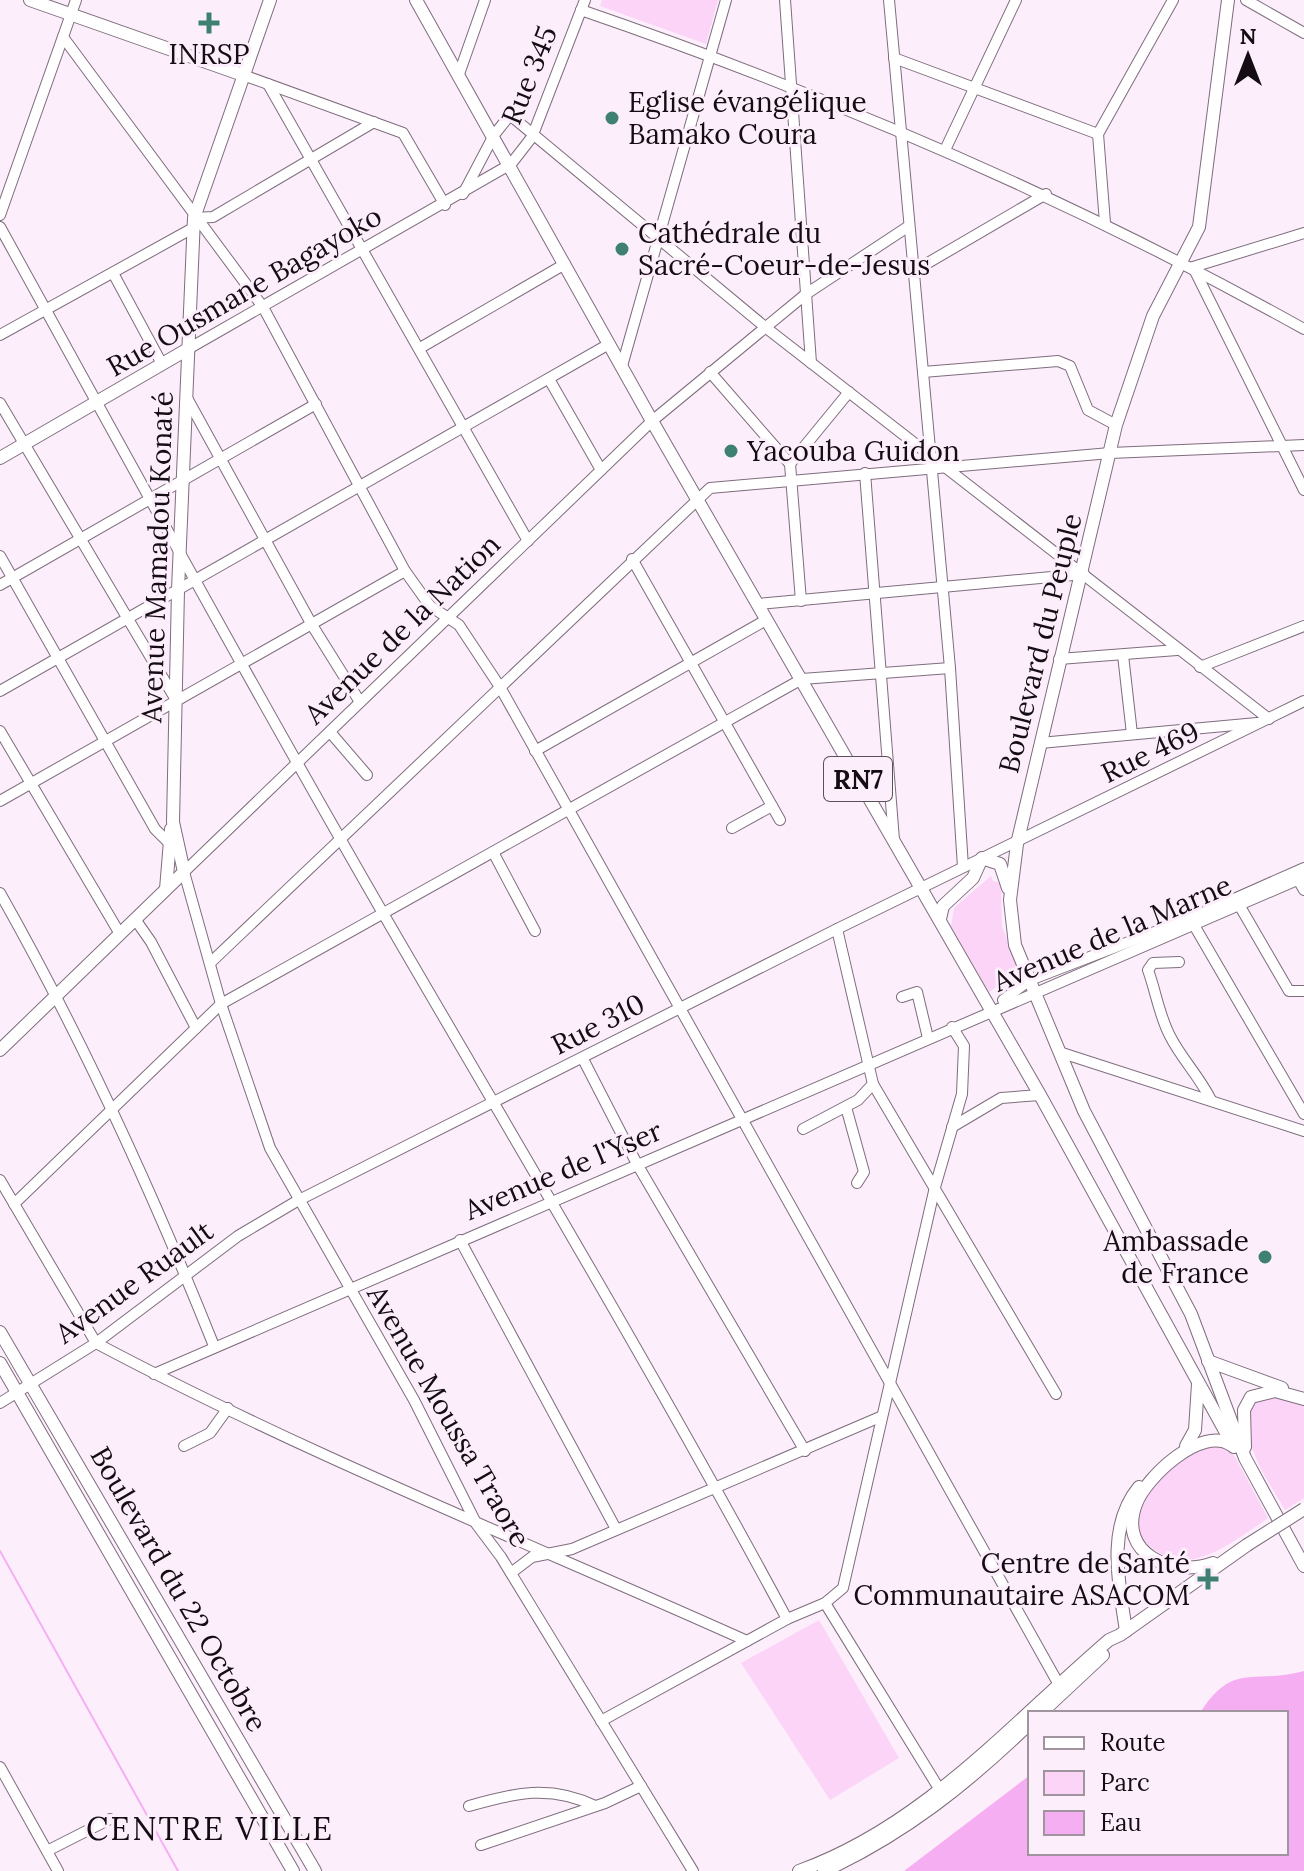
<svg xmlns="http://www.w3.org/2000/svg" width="1304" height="1871" font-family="Lora,serif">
<rect width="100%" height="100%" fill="#fdeefc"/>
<g fill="#fbd4f8">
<polygon points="602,0 718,0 706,44 600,6"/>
<polygon points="991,876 993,881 1001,883 1002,926 1018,969 996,977 999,985 989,992 951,926 954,908"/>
<path d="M1276 1396 1304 1406V1498L1285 1510C1268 1480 1233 1434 1255 1399Z"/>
<path d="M1217 1445 1234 1455 1268 1518C1247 1532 1224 1551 1198 1558 1167 1567 1124 1539 1141 1504 1154 1476 1189 1450 1217 1445Z"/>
<polygon points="819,1620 899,1758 830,1800 741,1663"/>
</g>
<path fill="#f6aef3" d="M1304 1671V1871H904L1030 1775V1853H1286V1713H1200C1233 1661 1252 1685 1304 1671Z"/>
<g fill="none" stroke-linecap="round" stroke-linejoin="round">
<polyline stroke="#f6aef3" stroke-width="2" points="0,1551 178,1871"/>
<defs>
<g id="minor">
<polyline points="785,0 811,363"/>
<polyline points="889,0 950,668 963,867"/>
<polyline points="1246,0 1304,33"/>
<path d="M581 10C831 96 1073 200 1304 329"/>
<polyline points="63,37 263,307 405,571 430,606 459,625 500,687 1058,1683"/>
<polyline points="894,58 1098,134"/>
<polyline points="459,74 485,0"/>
<polyline points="243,75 403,133 445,205"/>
<polyline points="268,84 528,541"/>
<polyline points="945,150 1016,0"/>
<polyline points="463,194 494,135 510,115 765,327 1269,719"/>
<polyline points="0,215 76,0"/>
<polyline points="194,218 213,217 374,122"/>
<polyline points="1105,223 1098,134 1173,0"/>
<path d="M0 227C127 457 253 688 384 915 520 1149 659 1381 787 1619"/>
<polyline points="1193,267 1304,490"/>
<polyline points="1193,267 1304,233"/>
<polyline points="914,271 1046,194"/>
<polyline points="113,273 162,364"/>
<polyline points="0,335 193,228"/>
<polyline points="420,348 565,264"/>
<polyline points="188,349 511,164 532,137 585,0"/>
<polyline points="622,366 726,0"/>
<polyline points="710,372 790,464 801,601"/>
<polyline points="923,372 1058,361 1070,366 1088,410 1116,425"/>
<polyline points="549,379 601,470"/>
<polyline points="187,398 312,625 360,702"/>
<polyline points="0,403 176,700"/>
<polyline points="790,464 849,392"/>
<polyline points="865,473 894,840"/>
<polyline points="0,556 155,829 172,846"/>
<polyline points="632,559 780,820"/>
<polyline points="0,585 316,404"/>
<polyline points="758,604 1084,574"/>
<polyline points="1123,655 1132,734"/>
<polyline points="1059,659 1177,650"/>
<polyline points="1200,667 1304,626"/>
<polyline points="0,691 609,344"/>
<polyline points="0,731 120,934"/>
<polyline points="330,732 367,775"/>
<polyline points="1040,743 1257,723"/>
<polyline points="535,751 766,620"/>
<polyline points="0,801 405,571"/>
<polyline points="732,828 772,806"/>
<polyline points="493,852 535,931"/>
<polyline points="1295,874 1304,890"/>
<path d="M0 893C82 1038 152 1191 214 1346"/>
<polyline points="1238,903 1289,991 1304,991"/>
<polyline points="135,919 151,942 196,1028"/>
<polyline points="1191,920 1304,1114"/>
<polyline points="837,929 873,1084 1056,1394"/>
<path d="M1179 962 1153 963 1148 970C1156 992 1159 1015 1170 1036 1181 1058 1199 1076 1211 1100"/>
<polyline points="210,963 710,488 1110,453 1304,445"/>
<polyline points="902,997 917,992 928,1038"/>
<polyline points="1003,1000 1030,980 1191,918 1304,868"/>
<polyline points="1059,1052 1304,1131"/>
<polyline points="583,1059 637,1164 805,1451"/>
<polyline points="846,1107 864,1172 857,1183"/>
<polyline points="952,1127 1001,1098 1040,1095"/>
<polyline points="803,1129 858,1100 873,1084"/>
<polyline points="0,1180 96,1343"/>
<polyline points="14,1204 221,1004 802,679 950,668"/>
<polyline points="460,1240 616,1529"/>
<path d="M96 1343C307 1455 529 1543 747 1641"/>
<polyline points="154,1374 1304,877"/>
<polyline points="0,1403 96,1343 238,1236 297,1201 837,929 1304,701"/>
<polyline points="184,1446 210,1433 228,1408"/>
<polyline points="511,1573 532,1557 572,1549 880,1417"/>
<polyline points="825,1603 943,1795"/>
<polyline points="601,1721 787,1619 825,1603 843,1588 935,1187 962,1094 964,1046 952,1027"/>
<polyline points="0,1767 58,1871"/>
<path d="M469 1806C514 1793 550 1784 595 1806"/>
<polyline points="481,1845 605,1803 641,1786"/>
<polyline points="47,1851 110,1819"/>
<polyline points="693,1871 501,1557 477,1525 414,1400 270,1148 221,1004 184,872 652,421 806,294 909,226"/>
</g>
<g id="major">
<polyline points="30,0 243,75"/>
<polyline points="416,0 652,421 1040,1095 1234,1447"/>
<polyline points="1228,0 1199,227 1153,316 1116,425 1017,844 1010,900 1015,945 1084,1111 1191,1314 1245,1458 1304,1566"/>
<polyline points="0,458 188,349"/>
<polyline points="166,889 171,829"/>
<polyline points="940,919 943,906 973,878 982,858 1000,864 1008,888"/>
<polyline points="0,1050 184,872 173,822 178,590 194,218 270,0"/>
<polyline points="0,1332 315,1871"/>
<polyline points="1208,1361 1282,1388"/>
<polyline points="0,1363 293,1871"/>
<polyline points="1186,1446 1195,1430 1198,1384"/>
<polyline points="1245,1447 1244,1410 1251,1397 1275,1391 1304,1399"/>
<path d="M1213 1563C1173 1578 1117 1554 1136 1504 1146 1477 1202 1425 1231 1445"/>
<path d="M1126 1631C1119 1583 1106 1527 1139 1487"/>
<polyline points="1041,1713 1103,1655"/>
<path d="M799 1871C924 1826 1011 1724 1109 1640L1120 1635 1247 1545"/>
<path d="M824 1871C904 1834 967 1784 1030 1723"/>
</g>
</defs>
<use href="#minor" stroke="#7e6d7d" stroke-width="12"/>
<use href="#major" stroke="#7e6d7d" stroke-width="14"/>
<use href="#minor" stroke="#fff" stroke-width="10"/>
<use href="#major" stroke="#fff" stroke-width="12"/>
<defs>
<polyline id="major-bridge" points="1247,1545 1304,1509"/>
</defs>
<use href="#major-bridge" stroke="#7e6d7d" stroke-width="14" stroke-linecap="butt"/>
<use href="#major-bridge" stroke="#fff" stroke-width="12"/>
</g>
<g fill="#3e8173" stroke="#fdeefc" stroke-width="3">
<path d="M205 11h8v8h8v8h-8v8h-8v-8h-8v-8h8z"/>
<circle cx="612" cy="118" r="8"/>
<circle cx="622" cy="249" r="8"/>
<circle cx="731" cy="451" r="8"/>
<circle cx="1265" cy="1257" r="8"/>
<path d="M1204 1567h8v8h8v8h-8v8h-8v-8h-8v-8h8z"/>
</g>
<g text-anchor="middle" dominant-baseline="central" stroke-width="6" stroke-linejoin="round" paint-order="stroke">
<rect fill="#fdeefc" stroke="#5a5059" stroke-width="2" x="824" y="757" width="68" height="44" rx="6"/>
<g font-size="26" font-weight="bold" fill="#140d13">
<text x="858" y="779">RN7</text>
</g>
<g font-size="28" fill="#140d13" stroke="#fdeefc" text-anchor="start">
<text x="209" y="54" text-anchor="middle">INRSP</text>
<text x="628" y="102">Eglise évangélique<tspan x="628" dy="32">Bamako Coura</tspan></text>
<text x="638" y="233">Cathédrale du<tspan x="638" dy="32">Sacré-Coeur-de-Jesus</tspan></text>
<text x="747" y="451">Yacouba Guidon</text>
<text x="1249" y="1241" text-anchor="end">Ambassade<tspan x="1249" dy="32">de France</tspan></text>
<text x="1190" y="1563" text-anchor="end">Centre de Santé<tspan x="1190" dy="32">Communautaire ASACOM</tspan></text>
</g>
<g font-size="28" fill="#140d13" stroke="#fdeefc">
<text transform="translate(529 75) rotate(-68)">Rue 345</text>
<text transform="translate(244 291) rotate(-30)">Rue Ousmane Bagayoko</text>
<text transform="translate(157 557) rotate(-88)">Avenue Mamadou Konaté</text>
<text transform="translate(402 629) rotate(-44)">Avenue de la Nation</text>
<text transform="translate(1040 643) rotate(-76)">Boulevard du Peuple</text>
<text transform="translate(1150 752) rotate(-26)">Rue 469</text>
<text transform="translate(1112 933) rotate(-23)">Avenue de la Marne</text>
<text transform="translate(598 1024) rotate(-27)">Rue 310</text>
<text transform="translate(563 1170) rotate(-23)">Avenue de l'Yser</text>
<text transform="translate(134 1282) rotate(-36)">Avenue Ruault</text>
<text transform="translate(449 1416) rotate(60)">Avenue Moussa Traore</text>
<text transform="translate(179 1589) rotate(60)">Boulevard du 22 Octobre</text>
</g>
<g font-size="32" letter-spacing="2" fill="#140d13" stroke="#fdeefc">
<text x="210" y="1828">CENTRE VILLE</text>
</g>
</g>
<rect x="1028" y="1711" width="260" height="144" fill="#fdeefc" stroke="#a0949f" stroke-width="2"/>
<rect x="1044" y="1737" width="40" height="12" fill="#ffffff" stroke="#a0949f" stroke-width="2"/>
<text x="1100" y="1751" font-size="24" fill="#140d13">Route</text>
<rect x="1044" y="1771" width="40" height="24" fill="#fbd4f8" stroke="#a0949f" stroke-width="2"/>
<text x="1100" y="1791" font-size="24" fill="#140d13">Parc</text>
<rect x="1044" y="1811" width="40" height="24" fill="#f6aef3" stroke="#a0949f" stroke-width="2"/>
<text x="1100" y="1831" font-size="24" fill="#140d13">Eau</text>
<g transform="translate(1248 56)" stroke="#fdeefc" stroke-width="6" paint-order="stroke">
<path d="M0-6L14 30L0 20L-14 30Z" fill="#140d13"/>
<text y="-12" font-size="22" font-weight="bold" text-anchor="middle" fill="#140d13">N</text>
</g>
</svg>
